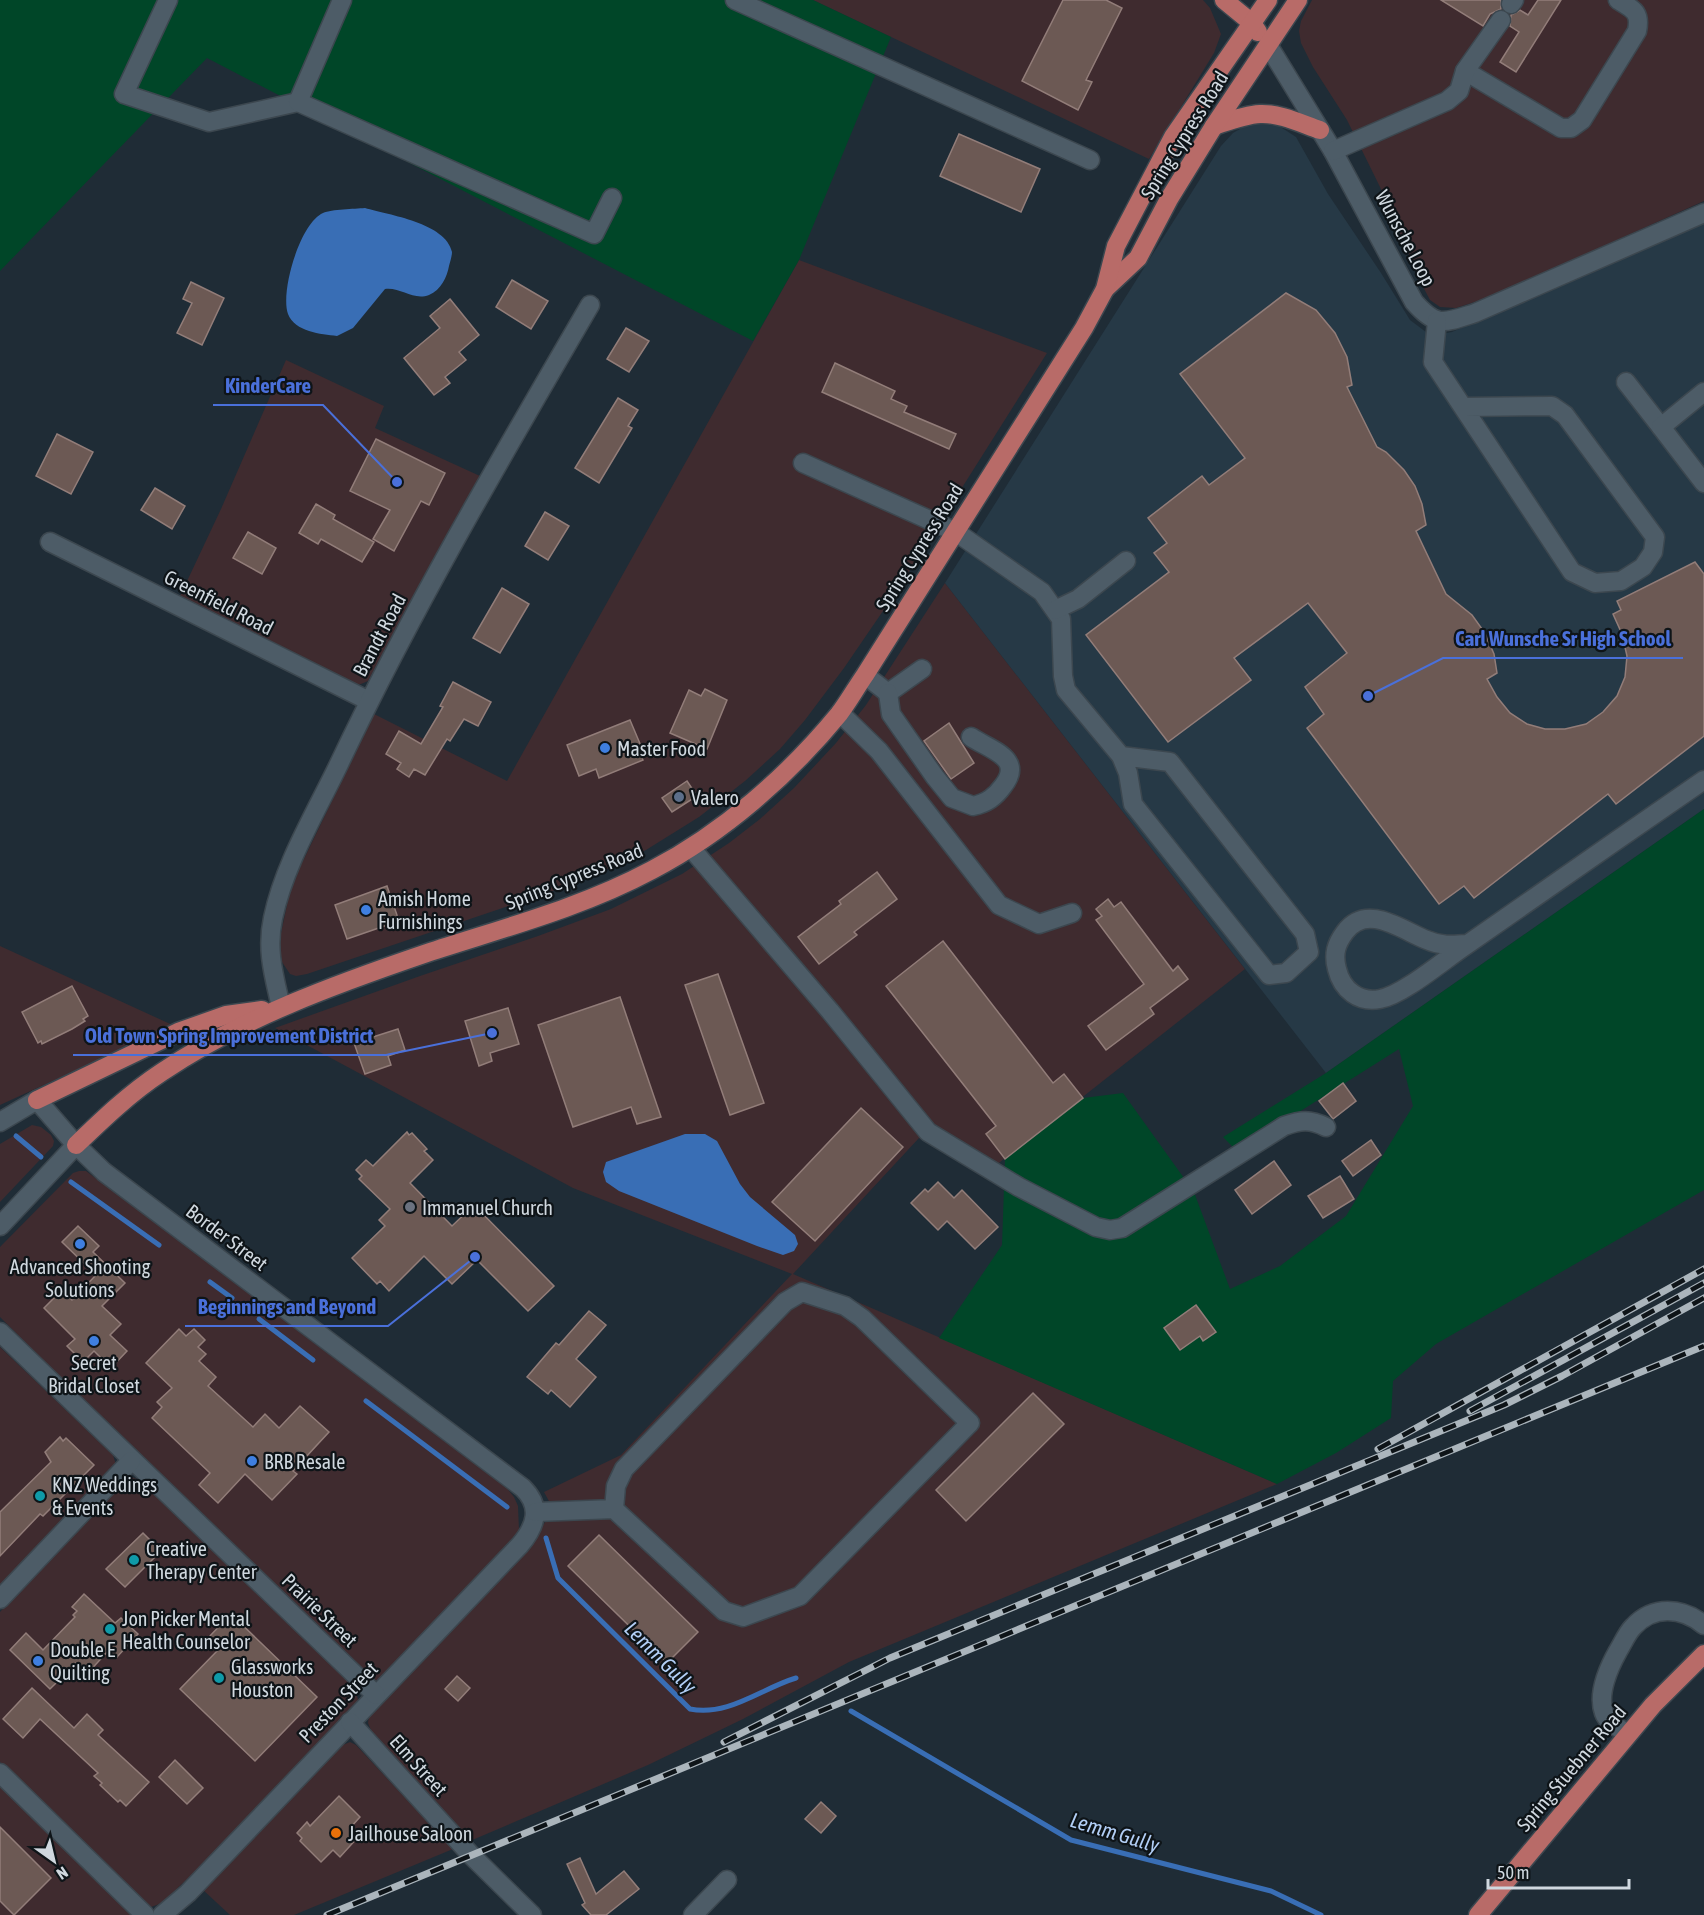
<svg xmlns="http://www.w3.org/2000/svg" width="1704" height="1915" font-family="'Asap Condensed',sans-serif">
<rect width="100%" height="100%" fill="#1f2c36"/>
<g fill="#3f2b2f">
<polygon points="813,0 1203,0 1210,8 1221,34 1214,53 1149,159"/>
<polygon points="1312,0 1704,0 1704,201 1490,297 1456,308 1440,307 1430,300 1421,283 1380,187 1347,120 1313,67 1301,43 1299,31 1301,21"/>
<polygon points="799,260 1047,353 898,589 844,668 805,720 780,749 745,781 699,817 646,850 595,875 550,892 307,974 296,976 290,974 282,962 280,951 280,938 289,895 300,867 374,714 507,781"/>
<polygon points="286,360 384,406 375,428 480,476 368,681 361,684 356,685 180,596 221,509"/>
<polygon points="945,583 1245,969 995,1166 919,1138 793,1274 1277,1484 849,1662 743,1719 648,1765 470,1841 372,1733 368,1723 369,1716 534,1540 550,1514 550,1503 544,1492 621,1455 792,1274 573,1188 275,1028 420,976 538,936 611,909 682,874 729,843 760,819 794,788 836,743 866,705"/>
<polygon points="0,946 179,1028 118,1051 0,1105"/>
<polygon points="32,1125 41,1127 51,1135 54,1141 53,1146 0,1202 0,1144"/>
<polygon points="79,1171 86,1171 506,1487 514,1497 518,1506 519,1530 513,1541 380,1678 375,1681 370,1678 214,1525 157,1474 0,1317 0,1247 73,1173"/>
<polygon points="0,1347 113,1455 116,1465 0,1587"/>
<polygon points="132,1477 139,1480 354,1687 358,1699 357,1703 206,1861 162,1903 151,1907 146,1905 0,1762 0,1612 124,1481"/>
<polygon points="350,1742 356,1745 453,1849 294,1915 230,1915 202,1889 338,1747"/>
<polygon points="0,1786 129,1910 133,1915 0,1915"/>
</g>
<polygon fill="#263946" points="1257,124 1279,126 1296,137 1328,194 1381,273 1410,320 1426,332 1441,334 1452,332 1704,221 1704,809 1326,1073 945,583 1221,146 1233,133 1245,126"/>
<g fill="#004628">
<polygon points="0,0 813,0 891,37 799,260 753,341 207,58 0,271"/>
<polygon points="1704,809 1704,1190 1436,1344 1393,1381 1391,1418 1336,1453 1277,1484 939,1338 1002,1245 1005,1159 1083,1098 1123,1093 1194,1192 1230,1289 1280,1266 1346,1216 1413,1106 1399,1049 1237,1151 1223,1137 1326,1073"/>
</g>
<g fill="#396eb5">
<path d="M365 208C389 215 446 223 452 252 452 256 450 262 449 266 447 277 441 290 429 295 413 301 401 287 385 289L353 328 337 336C321 334 295 332 288 314 280 292 300 223 323 213 332 209 354 209 365 208Z"/>
<polygon points="685,1134 705,1134 717,1141 740,1184 750,1197 795,1235 798,1244 794,1251 783,1255 757,1246 619,1191 606,1182 603,1172 606,1162"/>
</g>
<g fill="none" stroke-linecap="round" stroke-linejoin="round">
<g stroke="#396eb5" stroke-width="5">
<polyline points="16,1136 41,1157"/>
<polyline points="71,1182 159,1245"/>
<polyline points="210,1282 232,1298"/>
<polyline points="259,1319 313,1360"/>
<polyline points="366,1401 507,1507"/>
<path d="M546 1538 558 1578 690 1709C728 1717 762 1688 796 1678"/>
<polyline points="851,1711 1071,1840 1271,1891 1321,1915"/>
</g>
</g>
<g fill="#6c5954" stroke="#927d79" stroke-width="1.5">
<polygon points="1063,0 1106,0 1122,8 1086,80 1092,82 1078,110 1022,81"/>
<polygon points="1441,0 1501,0 1501,9 1490,14 1483,26"/>
<polygon points="1538,0 1561,0 1516,72 1500,62 1519,32 1510,26 1511,15 1520,10 1528,15"/>
<polygon points="959,134 1040,169 1021,212 940,176"/>
<polygon points="512,280 548,301 531,329 496,307"/>
<polygon points="191,282 224,298 202,345 177,333 192,303 183,299"/>
<polygon points="1286,293 1316,310 1335,333 1347,357 1352,385 1347,387 1377,447 1386,452 1404,470 1415,486 1422,504 1426,525 1416,531 1446,594 1472,615 1485,633 1494,654 1497,673 1487,679 1497,697 1510,713 1527,724 1545,729 1565,729 1586,724 1603,712 1617,696 1625,677 1627,656 1622,634 1613,614 1621,610 1617,601 1695,562 1704,574 1704,736 1616,804 1608,794 1474,898 1464,886 1439,904 1307,728 1324,714 1305,687 1347,653 1308,603 1234,658 1251,680 1168,742 1086,635 1169,572 1154,553 1167,543 1148,518 1202,476 1209,485 1245,458 1180,374"/>
<polygon points="450,299 479,335 459,352 466,360 445,377 450,383 434,395 404,358 440,328 430,316"/>
<polygon points="626,328 649,341 629,372 607,359"/>
<polygon points="835,363 895,391 891,399 907,406 904,412 956,434 949,449 822,392"/>
<polygon points="618,398 638,410 628,426 632,428 599,483 575,468"/>
<polygon points="57,434 93,452 71,494 36,476"/>
<polygon points="376,439 445,473 429,505 421,501 394,551 373,539 390,510 350,491"/>
<polygon points="155,488 185,506 172,529 141,510"/>
<polygon points="316,504 335,515 333,519 374,542 362,562 321,539 318,544 299,533"/>
<polygon points="545,512 569,526 548,560 525,546"/>
<polygon points="248,532 276,548 262,574 233,558"/>
<polygon points="502,588 529,604 500,653 473,638"/>
<polygon points="453,682 491,702 478,726 464,719 450,741 447,739 425,775 414,769 409,777 397,769 401,763 386,754 399,731 421,744 443,707 440,706"/>
<polygon points="705,689 727,700 707,749 670,733 689,690 701,696"/>
<polygon points="630,720 641,746 640,752 643,760 599,778 596,769 579,776 567,745"/>
<polygon points="949,723 974,763 951,779 924,741"/>
<polygon points="687,781 697,796 672,812 662,798"/>
<polygon points="877,872 897,899 854,932 857,935 819,964 798,937 841,904 839,901"/>
<polygon points="387,886 399,921 347,939 335,905"/>
<polygon points="1108,899 1114,907 1121,902 1173,971 1178,966 1188,979 1150,1008 1154,1014 1106,1050 1088,1026 1144,984 1096,920 1102,916 1096,909"/>
<polygon points="943,941 1053,1083 1064,1074 1083,1098 1005,1159 986,1134 996,1126 886,986"/>
<polygon points="718,974 764,1103 730,1115 685,985"/>
<polygon points="72,986 88,1016 83,1019 85,1021 72,1029 42,1044 41,1041 38,1043 22,1012"/>
<polygon points="620,997 661,1117 637,1124 631,1107 573,1127 538,1025"/>
<polygon points="508,1008 519,1044 490,1053 492,1061 479,1066 465,1021"/>
<polygon points="398,1029 405,1050 388,1056 391,1065 365,1074 354,1043"/>
<polygon points="1343,1083 1356,1101 1333,1119 1319,1101"/>
<polygon points="861,1108 903,1147 815,1241 772,1202"/>
<polygon points="407,1132 409,1135 412,1133 427,1149 424,1151 433,1160 410,1183 452,1226 474,1205 554,1286 528,1311 477,1260 452,1284 424,1256 389,1291 380,1281 377,1284 352,1258 385,1226 379,1220 390,1209 359,1179 362,1176 356,1170 366,1160 373,1166"/>
<polygon points="1371,1140 1381,1155 1353,1176 1342,1161"/>
<polygon points="1274,1161 1291,1185 1252,1214 1235,1190"/>
<polygon points="1340,1176 1354,1199 1323,1218 1308,1196"/>
<polygon points="938,1182 954,1198 962,1190 998,1227 975,1249 947,1221 938,1230 911,1203 925,1189 928,1192"/>
<polygon points="78,1226 99,1246 93,1252 125,1283 102,1306 121,1324 110,1335 127,1351 111,1368 94,1351 83,1362 67,1346 75,1339 44,1308 62,1290 72,1300 96,1275 62,1242"/>
<polygon points="1196,1305 1216,1332 1203,1341 1200,1336 1180,1350 1164,1328"/>
<polygon points="589,1311 606,1325 576,1359 596,1377 570,1407 551,1390 548,1394 527,1377 556,1343 559,1345"/>
<polygon points="179,1329 186,1336 194,1329 205,1340 198,1347 206,1354 199,1361 216,1377 208,1386 253,1427 265,1414 279,1428 300,1406 329,1432 293,1471 297,1474 272,1500 245,1474 218,1503 199,1485 210,1473 152,1418 162,1407 157,1402 172,1388 146,1363"/>
<polygon points="1033,1393 1064,1424 966,1521 936,1490"/>
<polygon points="60,1437 63,1441 66,1438 94,1465 43,1516 40,1514 0,1556 0,1512 51,1462 45,1452"/>
<polygon points="143,1533 161,1551 125,1587 106,1569"/>
<polygon points="599,1535 698,1632 667,1663 568,1566"/>
<polygon points="84,1594 115,1623 121,1618 138,1634 117,1657 109,1650 87,1674 76,1663 50,1689 10,1650 26,1633 43,1650 75,1617 73,1615 77,1611 72,1607"/>
<polygon points="231,1614 317,1697 255,1761 180,1689 218,1650 207,1639"/>
<polygon points="457,1676 470,1688 458,1701 445,1689"/>
<polygon points="32,1688 74,1728 87,1714 103,1730 98,1735 149,1782 126,1806 120,1800 118,1802 100,1785 102,1783 94,1776 98,1773 40,1719 23,1738 3,1719"/>
<polygon points="175,1760 203,1788 187,1804 159,1777"/>
<polygon points="339,1796 360,1817 350,1828 359,1836 340,1857 333,1850 321,1862 300,1841 302,1838 297,1833 307,1822 310,1826"/>
<polygon points="821,1802 836,1816 821,1833 805,1819"/>
<polygon points="0,1827 51,1878 14,1915 0,1901"/>
<polygon points="580,1858 596,1894 624,1871 639,1889 606,1915 591,1915 582,1905 585,1903 567,1864"/>
</g>
<g fill="none" stroke-linecap="round" stroke-linejoin="round">
<defs>
<g id="minor">
<polyline points="168,0 124,94 209,122 298,102"/>
<polyline points="342,0 298,102 594,234 612,198"/>
<polyline points="735,0 1090,160"/>
<polyline points="1511,4 1514,0"/>
<path d="M1268 45 1333 151 1414 302C1437 328 1444 323 1475 313L1704 213"/>
<path d="M1465 71 1561 128H1571L1582 120 1637 31C1641 12 1633 9 1618 0"/>
<polyline points="1333,151 1447,101 1459,91 1465,71 1501,20"/>
<polyline points="1437,321 1433,362 1572,572 1595,583 1621,581 1643,567 1653,552 1655,537 1565,415 1552,406 1464,407"/>
<polyline points="1626,382 1661,427"/>
<polyline points="1704,392 1661,427 1704,483"/>
<polyline points="803,463 956,532 1042,592 1061,619 1063,676 1066,690 1121,756 1128,773 1133,804 1269,975 1286,973 1309,952 1305,934 1170,762 1121,756"/>
<polyline points="50,542 369,701"/>
<polyline points="1055,610 1078,599 1126,561"/>
<polyline points="865,675 888,693 922,669"/>
<path d="M888 693 891 714 935 777 952 798 973 806C987 803 995 797 1003 786 1025 758 990 750 971 737"/>
<polyline points="840,713 879,751 999,905 1039,924 1072,913"/>
<path d="M691 848 830 1011 928 1132 1019 1187 1096 1227 1110 1230 1122 1228 1284 1126C1301 1120 1310 1119 1326 1127"/>
<path d="M1467 944C1453 945 1440 946 1427 940 1403 931 1367 902 1345 932 1336 944 1333 954 1337 969 1342 990 1359 1003 1380 999 1403 995 1444 960 1465 946 1545 890 1624 835 1704 780"/>
<path d="M281 1007C274 976 266 950 273 918 284 865 316 812 339 764 414 606 502 456 590 305"/>
<path d="M0 1122 37 1100 76 1145 104 1172 523 1488C542 1507 536 1526 520 1545L188 1893 162 1915"/>
<polyline points="0,1226 76,1145"/>
<polyline points="0,1332 376,1695"/>
<polyline points="536,1512 614,1509 724,1611 743,1617 800,1596 970,1423 862,1318 845,1306 802,1292 785,1302 624,1469 616,1486 614,1509"/>
<polyline points="0,1599 131,1461"/>
<polyline points="350,1722 471,1855 532,1915"/>
<path d="M1628 1734C1620 1729 1607 1722 1604 1713 1597 1694 1609 1667 1618 1651 1623 1643 1627 1633 1633 1627 1653 1605 1682 1607 1704 1625"/>
<polyline points="0,1773 145,1915"/>
<polyline points="693,1915 727,1880"/>
</g>
<g id="major">
<polyline points="1224,0 1252,23 1258,32"/>
<path d="M1214 126C1229 121 1244 115 1260 114 1280 113 1302 124 1320 130"/>
<polyline points="1105,289 1138,258 1169,199 1214,126 1298,0"/>
<polyline points="37,1100 178,1032 226,1015 262,1010"/>
<path d="M76 1145C103 1119 130 1093 162 1072 242 1018 336 984 427 953 503 928 581 908 652 870 723 833 788 776 839 714 848 702 856 688 865 675L1084 328 1105 289 1116 246 1173 137 1268 0"/>
<polyline points="1478,1915 1653,1705 1704,1654"/>
</g>
</defs>
<use href="#minor" stroke="#3c474f" stroke-width="21"/>
<use href="#major" stroke="#3c474f" stroke-width="21"/>
<use href="#minor" stroke="#4d5c67" stroke-width="18"/>
<use href="#major" stroke="#b86b68" stroke-width="18"/>
<defs>
<g id="rail">
<polyline points="1470,1411 1704,1283"/>
<polyline points="1378,1449 1704,1269"/>
<polyline points="724,1742 890,1658 1504,1405 1562,1376 1704,1298"/>
<polyline points="327,1915 1704,1346"/>
</g>
</defs>
<use href="#rail" stroke="#abb5bc" stroke-width="7"/>
<use href="#rail" stroke="#0e1418" stroke-width="4.5" stroke-dasharray="14" stroke-linecap="butt"/>
</g>
<g fill="#3f7fe0" stroke="#0e1418" stroke-width="2">
<circle cx="605" cy="748" r="6"/>
<circle cx="366" cy="910" r="6"/>
<circle cx="80" cy="1244" r="6"/>
<circle cx="94" cy="1341" r="6"/>
<circle cx="252" cy="1461" r="6"/>
<circle cx="38" cy="1661" r="6"/>
</g>
<circle fill="#5c6f8a" stroke="#0e1418" stroke-width="2" cx="679" cy="797" r="6"/>
<circle fill="#6b7280" stroke="#0e1418" stroke-width="2" cx="410" cy="1207" r="6"/>
<g fill="#0f9aa8" stroke="#0e1418" stroke-width="2">
<circle cx="40" cy="1496" r="6"/>
<circle cx="134" cy="1560" r="6"/>
<circle cx="110" cy="1629" r="6"/>
<circle cx="219" cy="1678" r="6"/>
</g>
<circle fill="#e8710a" stroke="#0e1418" stroke-width="2" cx="336" cy="1833" r="6"/>
<g text-anchor="middle" dominant-baseline="central" stroke-width="4.5" stroke-linejoin="round" paint-order="stroke">
<g font-size="20" fill="#d0d8df" stroke="#0e1418">
<text transform="translate(1184 135) rotate(-58)">Spring Cypress Road</text>
<text transform="translate(1406 238) rotate(62)">Wunsche Loop</text>
<text transform="translate(919 547) rotate(-58)">Spring Cypress Road</text>
<text transform="translate(219 602) rotate(27)">Greenfield Road</text>
<text transform="translate(379 635) rotate(-62)">Brandt Road</text>
<text transform="translate(574 876) rotate(-22)">Spring Cypress Road</text>
<text transform="translate(227 1237) rotate(37)">Border Street</text>
<text transform="translate(320 1610) rotate(44)">Prairie Street</text>
<text transform="translate(338 1702) rotate(-46)">Preston Street</text>
<text transform="translate(419 1765) rotate(48)">Elm Street</text>
<text transform="translate(1571 1768) rotate(-50)">Spring Stuebner Road</text>
</g>
<g font-size="20" fill="#d0d8df" stroke="#0e1418" text-anchor="start">
<text x="617" y="748">Master Food</text>
<text x="691" y="797">Valero</text>
<text x="378" y="898">Amish Home<tspan x="378" dy="23">Furnishings</tspan></text>
<text x="422" y="1207">Immanuel Church</text>
<text x="80" y="1266" text-anchor="middle">Advanced Shooting<tspan x="80" dy="23">Solutions</tspan></text>
<text x="94" y="1362" text-anchor="middle">Secret<tspan x="94" dy="23">Bridal Closet</tspan></text>
<text x="264" y="1461">BRB Resale</text>
<text x="52" y="1484">KNZ Weddings<tspan x="52" dy="23">&amp; Events</tspan></text>
<text x="146" y="1548">Creative<tspan x="146" dy="23">Therapy Center</tspan></text>
<text x="122" y="1618">Jon Picker Mental<tspan x="122" dy="23">Health Counselor</tspan></text>
<text x="50" y="1649">Double E<tspan x="50" dy="23">Quilting</tspan></text>
<text x="231" y="1666">Glassworks<tspan x="231" dy="23">Houston</tspan></text>
<text x="348" y="1833">Jailhouse Saloon</text>
</g>
<g font-size="21" font-style="italic" fill="#b2cef5" stroke="#0e1418">
<text transform="translate(661 1657) rotate(45)">Lemm Gully</text>
<text transform="translate(1115 1832) rotate(17)">Lemm Gully</text>
</g>
</g>
<path fill="none" stroke="#4a70da" stroke-width="2" d="M397 482L323 405H213M1368 696L1443 658H1683M492 1033L386 1055H73M475 1257L388 1326H185"/>
<g fill="#4a70da" stroke="#0e1418" stroke-width="2">
<circle cx="397" cy="482" r="6"/>
<circle cx="1368" cy="696" r="6"/>
<circle cx="492" cy="1033" r="6"/>
<circle cx="475" cy="1257" r="6"/>
</g>
<g font-size="21" text-anchor="middle" font-weight="bold" fill="#4a70da" stroke="#0e1418" stroke-width="4.5" stroke-linejoin="round" paint-order="stroke">
<text x="268" y="393">KinderCare</text>
<text x="1563" y="646">Carl Wunsche Sr High School</text>
<text x="229" y="1043">Old Town Spring Improvement District</text>
<text x="287" y="1314">Beginnings and Beyond</text>
</g>
<g transform="translate(54 1861) rotate(146)" stroke="#0e1418" stroke-width="4.5" paint-order="stroke">
<path d="M0-4.5L10 22L0 15L-10 22Z" fill="#d0d8df"/>
<text y="-9" font-size="16" font-weight="bold" text-anchor="middle" fill="#d0d8df">N</text>
</g>
<path d="M1488 1879v9h141v-9" fill="none" stroke="#d0d8df" stroke-width="3"/>
<text x="1497" y="1879" font-size="18" fill="#d0d8df" stroke="#0e1418" stroke-width="4.5" paint-order="stroke">50 m</text>
</svg>
